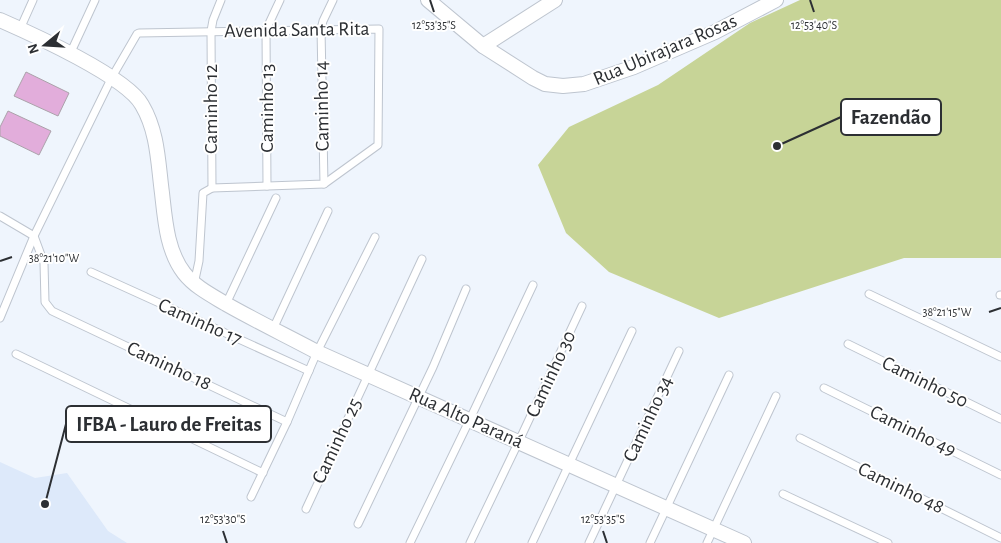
<svg xmlns="http://www.w3.org/2000/svg" width="1001" height="543" font-family="'Alegreya Sans',sans-serif">
<rect width="100%" height="100%" fill="#eff5fd"/>
<polygon fill="#dde9fa" points="0,462 35,478 67,473 108,531 127,543 0,543"/>
<polygon fill="#c7d497" points="800,0 1001,0 1001,258 904,258 719,318 609,272 566,233 538,165 569,127 658,85 750,23"/>
<g fill="#e2addb" stroke="#aba2aa">
<polygon points="26,72 69,93 58,116 14,96"/>
<polygon points="8,111 51,131 39,155 0,136 0,127"/>
</g>
<g fill="none" stroke-linecap="round" stroke-linejoin="round">
<defs>
<g id="lane">
<polyline points="20,29 33,0"/>
<polyline points="70,54 95,0"/>
<polyline points="324,184 321,29 323,21 333,0"/>
<polyline points="267,186 266,30 280,0"/>
<polyline points="212,188 211,31 213,20 221,0"/>
<polyline points="0,216 34,236 44,263 45,302 52,311 287,422"/>
<polyline points="91,272 309,371"/>
<polyline points="869,294 1001,357"/>
<polyline points="1000,295 1001,295"/>
<polyline points="226,304 276,198"/>
<polyline points="0,318 34,236 112,77 137,34 139,33 379,29 378,145 324,184 212,188 203,193 199,261 194,284"/>
<polyline points="273,329 328,211"/>
<polyline points="848,344 1001,419"/>
<polyline points="16,354 263,473"/>
<polyline points="824,388 1001,475"/>
<polyline points="800,438 1001,538"/>
<polyline points="783,494 888,543"/>
<polyline points="251,497 287,422 317,352 375,237"/>
<polyline points="306,509 422,259"/>
<polyline points="358,524 433,367 466,289"/>
<polyline points="410,543 470,419 533,285"/>
<polyline points="470,543 519,441 582,306"/>
<polyline points="532,543 632,331"/>
<polyline points="589,543 679,351"/>
<polyline points="650,543 729,375"/>
<polyline points="707,543 776,396"/>
</g>
<g id="street">
<polyline points="428,0 483,46 533,78 545,84 563,86 584,84 634,67 715,32 776,0"/>
<path d="M0 20C32 34 127 77 142 105 158 132 158 163 162 193 165 220 167 251 184 273 195 287 211 295 226 304 256 321 287 336 317 352L744 543"/>
<polyline points="483,46 555,0"/>
</g>
</defs>
<use href="#lane" stroke="#bec5cf" stroke-width="9"/>
<use href="#street" stroke="#bec5cf" stroke-width="16"/>
<use href="#lane" stroke="#fff" stroke-width="7"/>
<use href="#street" stroke="#fff" stroke-width="14"/>
</g>
<path fill="none" stroke="#2c2f33" stroke-width="2" d="M430 0 434 12M810 0 814 12M0 261 12 257M989 312 1001 308M223 531 227 543M603 531 607 543"/>
<g text-anchor="middle" dominant-baseline="central" stroke-width="4" stroke-linejoin="round" paint-order="stroke">
<g font-size="20" fill="#2c2f33" stroke="#fff">
<text transform="translate(297 30) rotate(-1)">Avenida Santa Rita</text>
<text transform="translate(665 50) rotate(-23)">Rua Ubirajara Rosas</text>
<text transform="translate(322 106) rotate(-91)">Caminho 14</text>
<text transform="translate(267 108) rotate(-90)">Caminho 13</text>
<text transform="translate(211 109) rotate(-90)">Caminho 12</text>
<text transform="translate(200 322) rotate(24)">Caminho 17</text>
<text transform="translate(169 366) rotate(25)">Caminho 18</text>
<text transform="translate(551 374) rotate(-65)">Caminho 30</text>
<text transform="translate(925 382) rotate(26)">Caminho 50</text>
<text transform="translate(466 418) rotate(24)">Rua Alto Paraná</text>
<text transform="translate(648 419) rotate(-65)">Caminho 34</text>
<text transform="translate(913 431) rotate(26)">Caminho 49</text>
<text transform="translate(337 441) rotate(-65)">Caminho 25</text>
<text transform="translate(901 488) rotate(26)">Caminho 48</text>
</g>
</g>
<g font-size="12" text-anchor="middle" fill="#2c2f33" stroke="#fff" stroke-width="4" stroke-linejoin="round" paint-order="stroke">
<text x="434" y="29">12°53'35"S</text>
<text x="814" y="29">12°53'40"S</text>
<text x="54" y="262">38°21'10"W</text>
<text x="947" y="316">38°21'15"W</text>
<text x="223" y="523">12°53'30"S</text>
<text x="603" y="523">12°53'35"S</text>
</g>
<path fill="none" stroke="#2c2f33" stroke-width="2" d="M777 146L841 117M45 504L66 424"/>
<g fill="#2c2f33" stroke="#fff" stroke-width="2">
<circle cx="777" cy="146" r="5"/>
<circle cx="45" cy="504" r="5"/>
</g>
<g fill="#fff" stroke="#2c2f33" stroke-width="2">
<rect x="841" y="99" width="100" height="36" rx="5"/>
<rect x="66" y="406" width="205" height="36" rx="5"/>
</g>
<g font-size="21" text-anchor="middle" font-weight="bold" fill="#2c2f33">
<text x="891" y="124">Fazendão</text>
<text x="169" y="431">IFBA - Lauro de Freitas</text>
</g>
<g transform="translate(45 45) rotate(252)" stroke="#ffffff" stroke-width="4" paint-order="stroke">
<path d="M0-4L9 19L0 12L-9 19Z" fill="#2c2f33"/>
<text y="-8" font-size="14" font-weight="bold" text-anchor="middle" fill="#2c2f33">N</text>
</g>
</svg>
